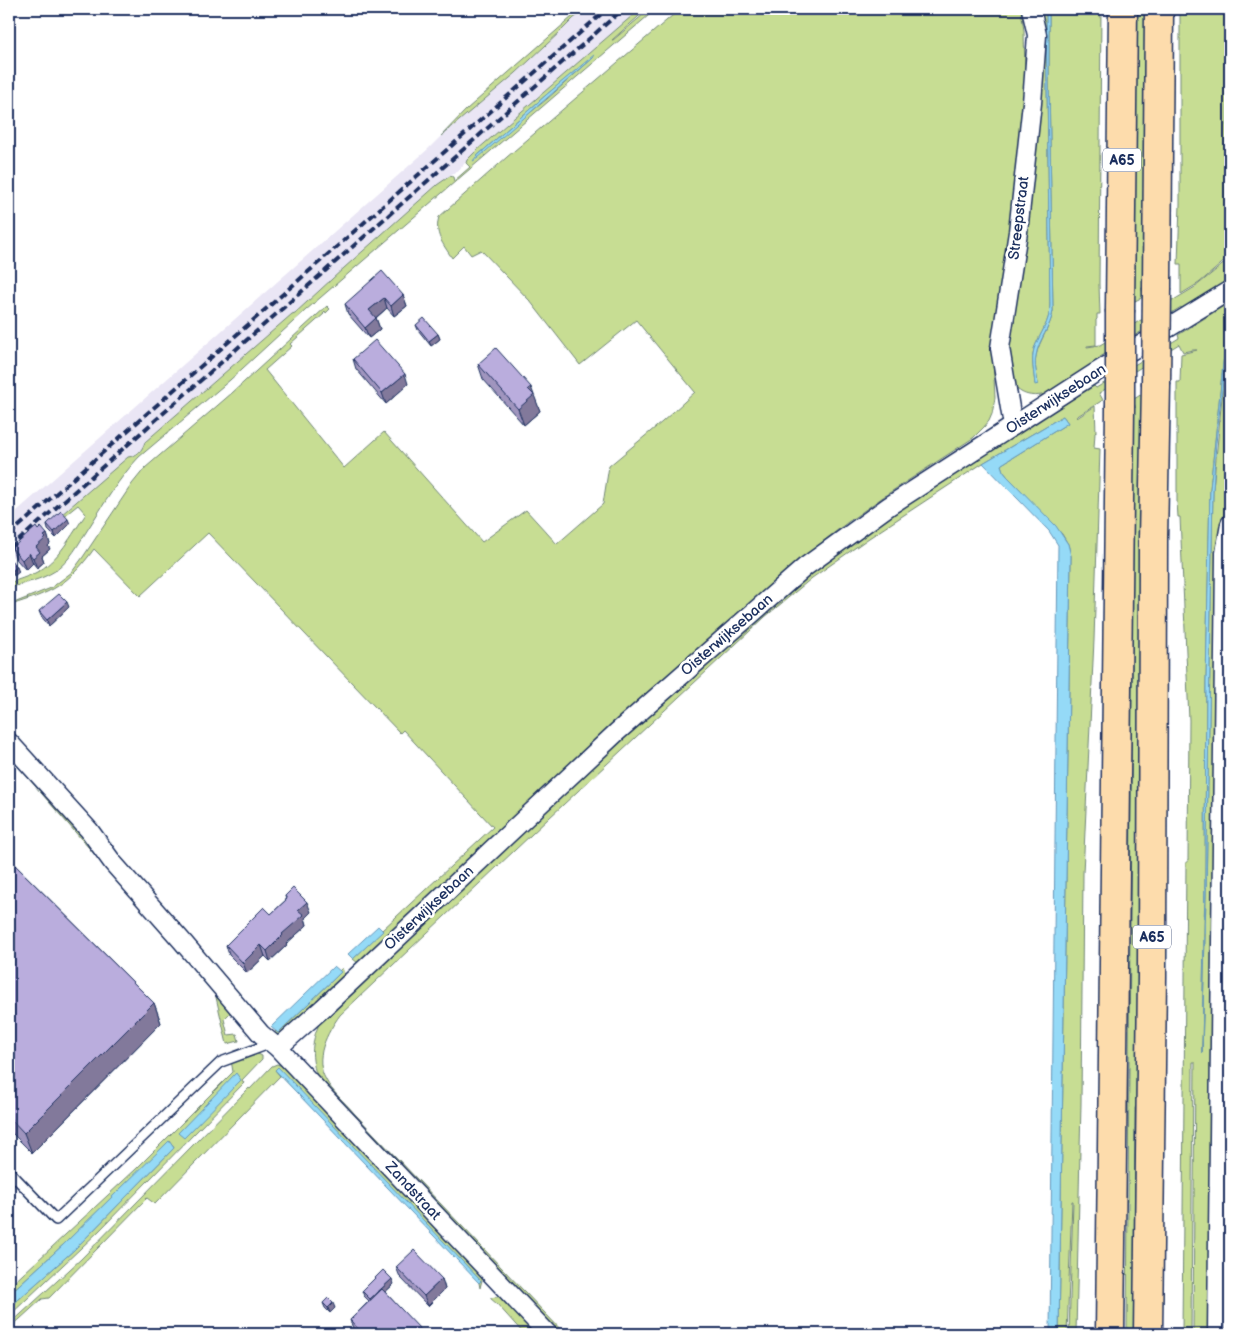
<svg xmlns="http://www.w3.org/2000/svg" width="1239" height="1343" font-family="'Balsamiq Sans',sans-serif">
<rect width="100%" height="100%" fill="#fff"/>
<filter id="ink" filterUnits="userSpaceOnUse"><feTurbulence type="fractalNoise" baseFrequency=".02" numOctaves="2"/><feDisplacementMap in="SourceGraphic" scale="10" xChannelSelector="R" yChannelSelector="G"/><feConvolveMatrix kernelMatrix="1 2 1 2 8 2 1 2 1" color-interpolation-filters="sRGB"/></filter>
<g filter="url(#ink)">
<polygon fill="#eae6f5" points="587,9 640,9 477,150 465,163 458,171 437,185 344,268 295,313 292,314 145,442 143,448 61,515 9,560 9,518 427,150 441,136 516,73 560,32 574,18"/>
<g fill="#c7dd93" stroke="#718678" fill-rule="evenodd">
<polygon points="581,9 587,9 574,18 560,32 516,73 441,136 467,109"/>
<path d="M640 9H647L612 40H613L650 9H656L306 310 230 380 139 457C119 478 104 504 88 529 79 543 70 561 55 571 41 580 24 583 9 588V583C17 580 27 577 35 573 58 562 72 534 86 514L78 505 63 517 61 515 128 457C137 456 142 451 145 442L292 314 295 313 344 268 437 185 450 176 453 177 454 181 470 167 466 163 467 160 477 150ZM594 56 593 58 547 99 476 157 546 95Z"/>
<path d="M680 9H1021L1024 31 1025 73 1023 134 993 359 995 398 992 414 989 421 984 427 973 438 886 495 848 522 807 554 736 616 572 763 358 963 353 959 382 931V930L493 827 403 730 400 733 208 533 140 596 94 549C82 566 66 584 47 592 35 598 21 601 9 606V605L51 588 72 572 83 557 132 484 145 468 232 393 327 306 330 309 326 313 325 311 323 313 324 314 290 344 292 346 265 370 344 468 384 432 482 542 526 510 557 544 603 504 609 466 662 422 695 392 636 320 580 365 530 301 481 250 471 255 464 246 452 258C443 244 434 234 439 217L507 157Z"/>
<path d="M1034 9H1046L1050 305C1050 323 1040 333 1034 349 1031 360 1034 373 1035 384H1038C1037 375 1034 365 1036 356 1039 340 1051 327 1053 311L1049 85V9H1101L1099 284 1100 314H1097V319L1096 320V345L1087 346V347L1100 345 1195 287 1227 261 1230 263V281L1183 310 1181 307 1100 357 1102 360 1050 392C1039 398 1021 397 1014 385 1011 378 1010 369 1007 362Z"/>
<polygon points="1136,9 1146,9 1143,297 1135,301 1134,298"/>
<polygon points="1180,9 1230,9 1225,258 1227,259 1199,283 1181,294 1181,264 1178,264 1180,204"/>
<path d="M1230 302V320L1227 326 1210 489 1206 682 1205 879 1202 1053 1206 895 1213 489 1229 325 1230 322V473L1223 525 1208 1334H1193L1195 1062H1193L1191 1334H1182L1186 862H1188L1189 720 1180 517H1178L1177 502V382H1180L1181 354 1197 350H1193L1183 352 1179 344 1099 393 1103 400 1076 417 1077 418 1095 406 1096 432 1095 433 1094 448 1100 449 1094 640 1083 873 1081 1103 1076 1334H1069L1073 1201H1072L1067 1334H1059L1071 556 1068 544 1062 534 1007 476 1003 471 1001 465 1002 464 1068 423 1063 416 983 463 869 538 812 578 765 617 549 818 340 1015C327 1033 313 1058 326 1080 332 1092 345 1102 354 1113L565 1334H556L320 1083C310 1062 310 1043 320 1022L574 780 833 554 934 485 1094 386 1096 388 1179 338 1178 335Z"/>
<polygon points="1142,394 1138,1103 1135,1108 1134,1334 1127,1334 1134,403 1134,399"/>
<polygon points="9,749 233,1010 224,1019 228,1035 237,1034 239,1041 227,1044 215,993 9,756"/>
<polygon points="342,968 345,976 321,999 278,1036 272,1035 276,1031 278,1033 341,972 339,971"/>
<polygon points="258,1054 262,1056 262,1059 242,1080 244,1083 99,1231 9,1316 9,1308 75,1249 174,1148 170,1141 63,1245 9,1294 9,1287 136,1169 233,1072 231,1060"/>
<path d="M277 1064C294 1070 313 1099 326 1112 377 1166 431 1221 483 1276L480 1288 479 1283 481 1281 275 1070 280 1076 155 1204 147 1198 49 1298 42 1299 9 1329V1325L81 1259 249 1088 250 1089 272 1066Z"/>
<polygon points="502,1296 539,1334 524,1334 497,1304 490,1298"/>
</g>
<g fill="#95daf7" stroke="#6496ba">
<path d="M1046 9H1049V85L1053 311C1051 327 1038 340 1036 356 1034 365 1037 375 1038 384L1035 385C1034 373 1031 360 1034 349 1040 333 1050 323 1050 305Z"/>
<polygon points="1230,9 1230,263 1225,258"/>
<polygon points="594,55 593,58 478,158 473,161 476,157 546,95"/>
<polygon points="1230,320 1216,443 1213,489 1206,895 1202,1053 1205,879 1206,682 1210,489 1227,326"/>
<polygon points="1063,416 1068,423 1002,464 1001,465 1003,471 1007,476 1056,526 1068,544 1071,556 1059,1334 1050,1334 1058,545 1049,531 983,463"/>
<polygon points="378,926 383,931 353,959 348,954"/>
<polygon points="334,966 341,972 278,1033 271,1027"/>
<polygon points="278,1067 481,1281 479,1283 275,1070"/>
<polygon points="236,1073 241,1080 184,1138 178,1133"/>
<polygon points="169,1141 174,1148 75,1249 9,1308 9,1294 63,1245"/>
</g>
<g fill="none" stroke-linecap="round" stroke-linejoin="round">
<defs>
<polyline id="service" points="9,1171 56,1220 221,1062 272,1043"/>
<g id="minor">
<polyline points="1013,426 1000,348 1018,232 1032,103 1037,35 1031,9"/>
<polyline points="9,742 89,830 113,863 182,941 261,1034 278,1048 548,1334"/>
<polyline points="278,1048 323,1008 617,732 805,567 889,506 1095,373 1230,290"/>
<polyline points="1217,1334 1225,553 1230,524"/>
</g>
<g id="motorway">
<polyline points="1157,288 1159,9"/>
<polyline points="1120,310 1123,9"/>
<polyline points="1110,1334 1120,408"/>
<polyline points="1148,1334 1152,976 1153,539 1156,385"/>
</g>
</defs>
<use href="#service" stroke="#1b2f5e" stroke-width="12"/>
<use href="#minor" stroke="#1b2f5e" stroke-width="21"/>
<use href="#motorway" stroke="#1b2f5e" stroke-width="31"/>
<use href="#service" stroke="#fff" stroke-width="9"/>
<use href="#minor" stroke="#fff" stroke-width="18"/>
<use href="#motorway" stroke="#fddcac" stroke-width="28"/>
<g stroke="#1b2f5e" stroke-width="4" stroke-dasharray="8 4" stroke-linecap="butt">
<polyline points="9,535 607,9"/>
<polyline points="9,549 623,9"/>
</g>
<defs>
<g id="motorway-bridge">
<polyline points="1156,385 1157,288"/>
<polyline points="1120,408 1120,310"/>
</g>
</defs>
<use href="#motorway-bridge" stroke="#1b2f5e" stroke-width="31" stroke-linecap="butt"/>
<use href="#motorway-bridge" stroke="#fddcac" stroke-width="28"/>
</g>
<g fill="#a095be" stroke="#1b2f5e">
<polygon points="403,295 407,306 394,316 387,308 376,318 380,329 369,338 348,314 345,304"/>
<polygon points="416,325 438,334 440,339 431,346 418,330"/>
<polygon points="353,359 408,384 386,404 356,369"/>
<polygon points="478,364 533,395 540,411 524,425 483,379"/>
<polygon points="47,524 70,524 56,538 48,530"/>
<polygon points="38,530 47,534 50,544 48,546 50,549 42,556 44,562 37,568 33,563 26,570 16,559 12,548"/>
<polygon points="69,607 49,626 41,616 39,611"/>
<polygon points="9,859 154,1003 161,1023 32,1153 9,1130"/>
<polygon points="285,896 311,912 305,918 307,925 286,944 287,945 270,961 265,956 247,973 229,955 226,945 271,914 286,900"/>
<polygon points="396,1267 442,1279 445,1289 428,1306 400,1277"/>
<polygon points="394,1284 385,1292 423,1334 355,1334 350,1320 369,1301 364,1296 362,1291"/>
<polygon points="323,1303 335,1308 330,1313 325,1308"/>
</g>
<g fill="#82799b" stroke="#1b2f5e">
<polygon points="403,295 407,306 394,316 391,306"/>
<polygon points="384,298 387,308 373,320 369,310"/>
<polygon points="376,318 380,329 369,338 365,328"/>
<polygon points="438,334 440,339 431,346 429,341"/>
<polygon points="405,374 408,384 386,404 382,393"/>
<polygon points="531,387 540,411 524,425 518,409 528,389"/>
<polygon points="68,519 70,524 56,538 54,532"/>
<polygon points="47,534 50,544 48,546 50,549 42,556 44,562 37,568 33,558 36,547 44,536"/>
<polygon points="29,553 33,563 26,570 22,560"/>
<polygon points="17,567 19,572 14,576 12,571"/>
<polygon points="10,569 12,574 9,577 9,570"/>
<polygon points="67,602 69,607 49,626 47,620"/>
<polygon points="12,691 14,696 9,701 9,694"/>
<polygon points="307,902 311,912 305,918 307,925 286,944 287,945 270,961 267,951 282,934 298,910"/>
<polygon points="261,945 265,956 247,973 243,963"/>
<polygon points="154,1003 161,1023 32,1153 24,1133"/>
<polygon points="9,1213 15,1230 9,1236"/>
<polygon points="392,1279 394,1284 372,1304 370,1299"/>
<polygon points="442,1279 445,1289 428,1306 424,1296"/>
<polygon points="333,1303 335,1308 330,1313 328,1308"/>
<polygon points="421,1330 423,1334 416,1334"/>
</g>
<g fill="#baaddd" stroke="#1b2f5e">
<polygon points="382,271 403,295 391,306 384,298 369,310 376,318 365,328 345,304"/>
<polygon points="424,318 438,334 429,341 416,325"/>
<polygon points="375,340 405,374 382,393 353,359"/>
<polygon points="496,348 531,387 528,389 534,395 518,409 478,364"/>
<polygon points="61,511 68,519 54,532 47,524"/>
<polygon points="36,527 38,530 41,527 47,534 44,536 46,538 36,547 40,552 33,558 29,553 22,560 12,548"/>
<polygon points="9,558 17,567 12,571 10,569 9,570"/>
<polygon points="59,594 67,602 47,620 39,611"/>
<polygon points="9,687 12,691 9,694"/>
<polygon points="9,859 154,1003 24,1133 9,1117"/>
<polygon points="293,888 307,902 298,910 304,915 282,934 283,935 267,951 261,945 243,963 226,945 264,907 271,914 287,899 285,896"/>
<polygon points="414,1250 442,1279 424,1296 396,1267"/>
<polygon points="383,1270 392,1279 370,1299 362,1291"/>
<polygon points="382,1289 421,1330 416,1334 363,1334 350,1320"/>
<polygon points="328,1298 333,1303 328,1308 323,1303"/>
<polygon points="303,1329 309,1334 293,1334 296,1331 299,1333"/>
</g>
</g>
<g text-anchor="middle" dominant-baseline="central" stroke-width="5" stroke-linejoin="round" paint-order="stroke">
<g fill="#fff" stroke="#5f6d8e" stroke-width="1">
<rect x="1103" y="148.5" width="38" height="23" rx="4"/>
<rect x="1133" y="925.5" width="38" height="23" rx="4"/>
</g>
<g font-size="14" font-weight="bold" fill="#1b2f5e">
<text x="1122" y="160">A65</text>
<text x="1152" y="937">A65</text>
</g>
<g font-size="15" fill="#1b2f5e" stroke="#fff">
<text transform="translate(1019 218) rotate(-83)">Streepstraat</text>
<text transform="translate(1056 399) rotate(-33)">Oisterwijksebaan</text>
<text transform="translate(727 635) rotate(-41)">Oisterwijksebaan</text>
<text transform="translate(429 908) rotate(-43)">Oisterwijksebaan</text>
<text transform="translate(413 1191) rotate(47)">Zandstraat</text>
</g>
</g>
<rect width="1239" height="1343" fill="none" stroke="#fff" stroke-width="30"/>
<rect x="15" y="15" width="1209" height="1313" fill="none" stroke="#1b2f5e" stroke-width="2" filter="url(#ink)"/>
</svg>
